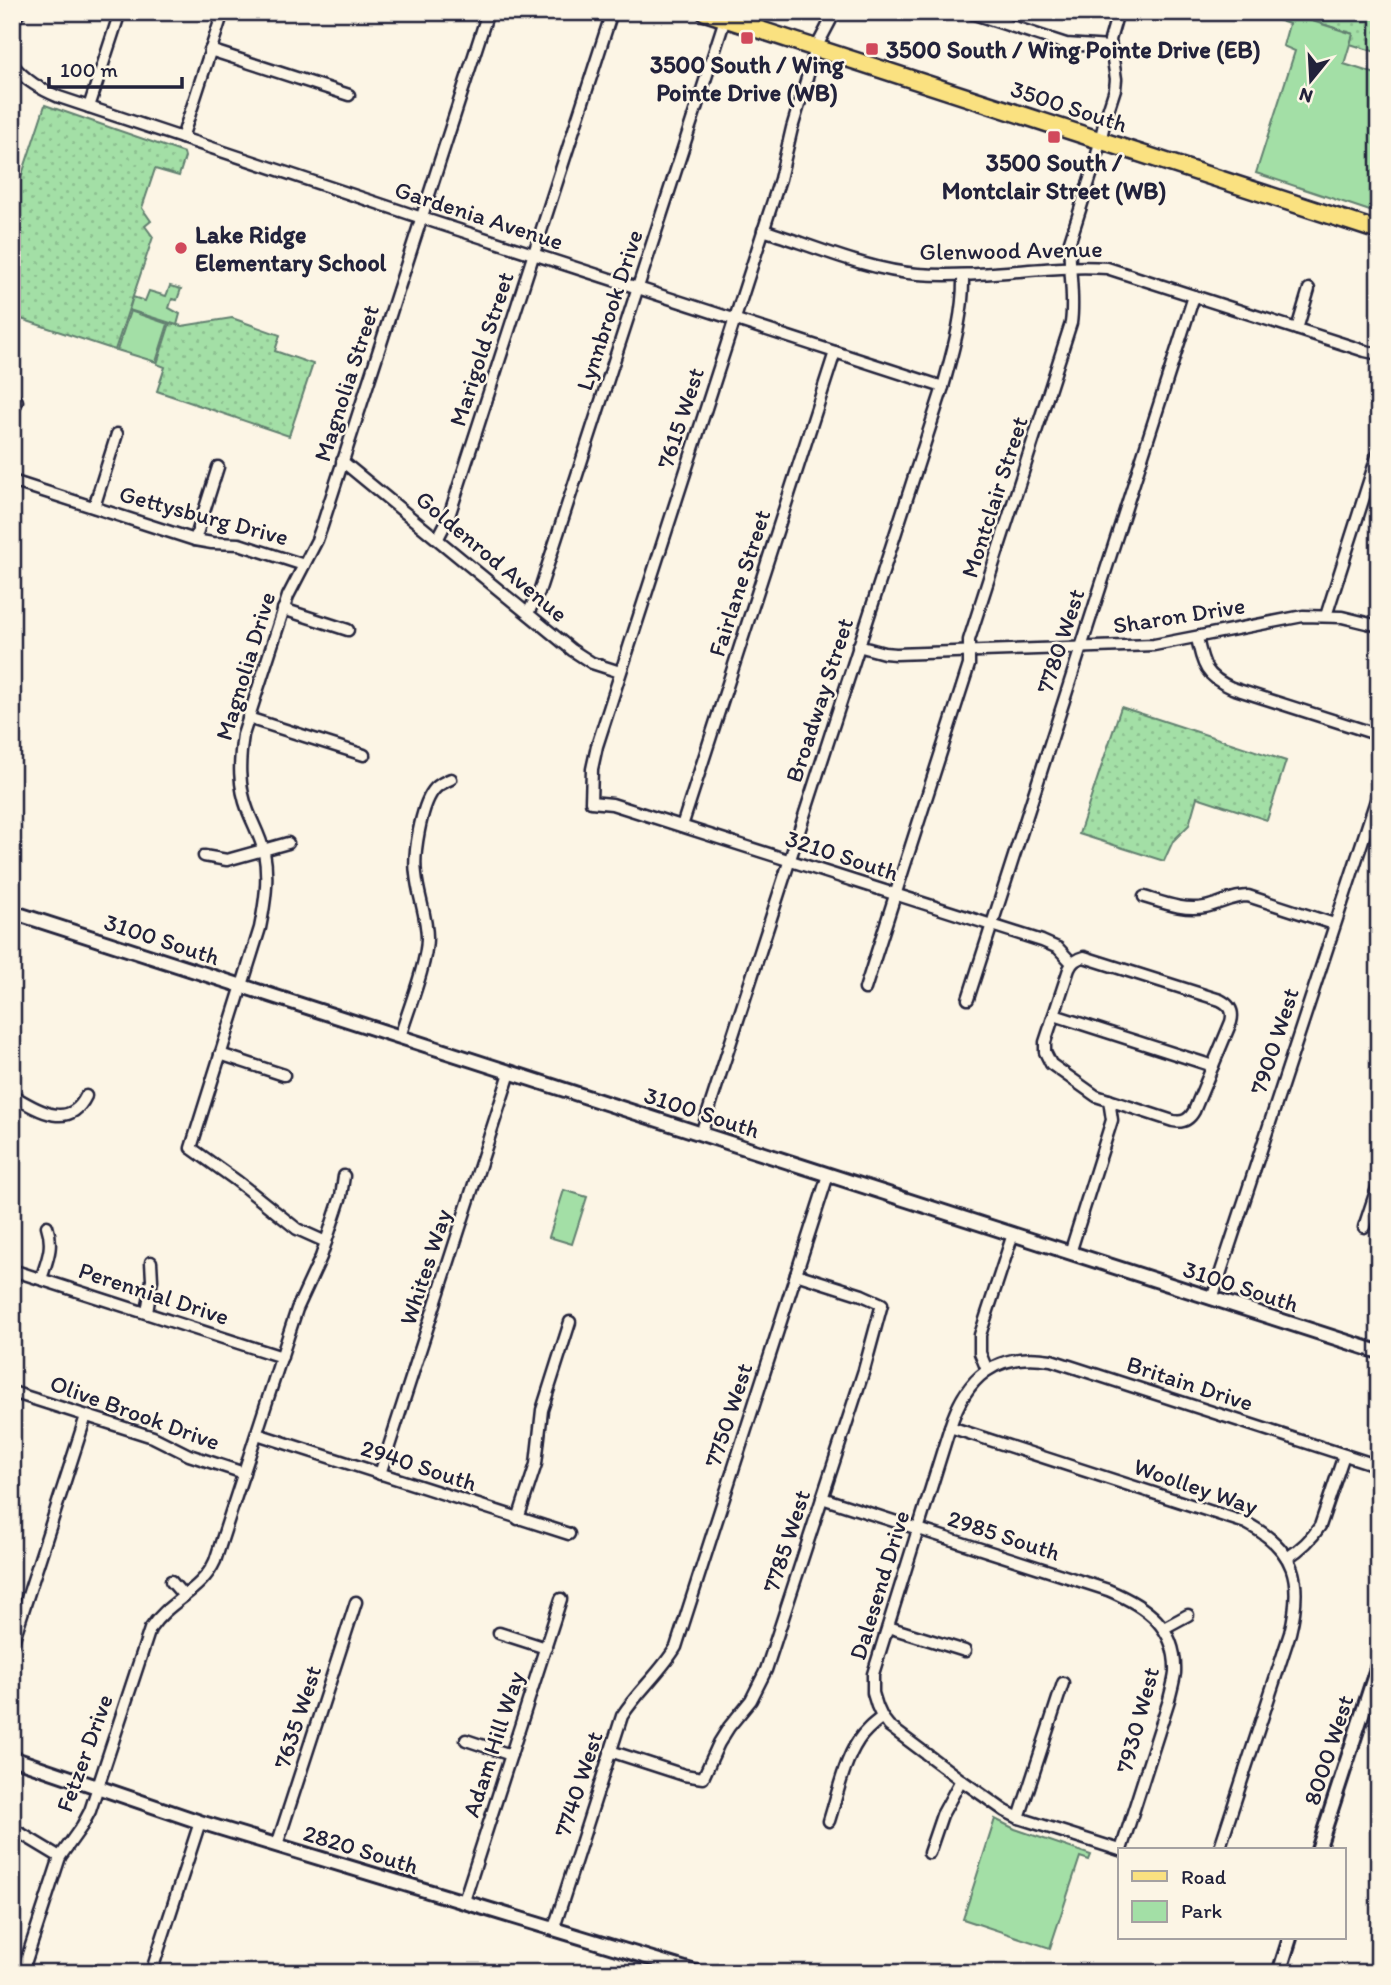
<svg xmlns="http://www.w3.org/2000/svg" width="1391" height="1985" font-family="Itim,sans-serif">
<defs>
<pattern id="grass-dots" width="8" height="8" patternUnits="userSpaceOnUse" patternTransform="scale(1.75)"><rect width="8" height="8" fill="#a3dfa6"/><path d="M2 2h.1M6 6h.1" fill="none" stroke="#8cbf90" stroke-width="1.8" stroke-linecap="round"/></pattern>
</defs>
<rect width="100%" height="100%" fill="#fcf5e5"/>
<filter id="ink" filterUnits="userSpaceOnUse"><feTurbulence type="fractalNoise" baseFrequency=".0143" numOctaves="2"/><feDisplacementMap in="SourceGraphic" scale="14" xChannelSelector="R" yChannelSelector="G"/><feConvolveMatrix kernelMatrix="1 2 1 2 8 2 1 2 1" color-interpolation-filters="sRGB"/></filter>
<g filter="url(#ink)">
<g fill="url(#grass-dots)" stroke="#628070" stroke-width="2">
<polygon points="1286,12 1379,12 1379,53 1350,44 1353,34"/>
<polygon points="45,105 184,153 185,157 179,176 155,169 142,208 151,221 145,226 153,237 115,350 12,316 12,205"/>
<polygon points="232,318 280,335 275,351 313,364 289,436 157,391 165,367 157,364 170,323 182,326"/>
<polygon points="1121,707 1286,761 1267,820 1197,797 1189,825 1173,841 1164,861 1079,834"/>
</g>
<g fill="#a3dfa6" stroke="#628070" stroke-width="2">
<polygon points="1253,12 1284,12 1353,34 1344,64 1379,75 1379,214 1256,173 1295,51 1283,46 1289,24"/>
<polygon points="170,286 181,289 177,300 172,299 169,308 180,314 177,325 129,310 133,297 145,301 149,291 166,296"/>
<polygon points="130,311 168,324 156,362 117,350"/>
<polygon points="564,1190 587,1197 572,1244 549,1237"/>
<polygon points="995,1819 1015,1829 1091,1855 1089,1860 1080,1857 1050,1948 963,1919"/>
</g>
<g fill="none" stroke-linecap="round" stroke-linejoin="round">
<polyline stroke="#6591a9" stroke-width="2.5" points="141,1973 143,1967"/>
<defs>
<g id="minor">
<polyline points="835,12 816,48 792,128 780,179 597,746 592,769 591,802 612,804 1042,941 1058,948 1072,963"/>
<polyline points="968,12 1066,44 1110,47"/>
<polyline points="12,22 20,12"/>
<polyline points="210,50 349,95"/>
<path d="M12 64C26 81 40 89 59 97L422 218 943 387"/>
<polyline points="89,107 120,12"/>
<polyline points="182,138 223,12"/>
<path d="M763 230C810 245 870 271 918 274 981 279 1044 264 1107 268L1365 351 1379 354"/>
<polyline points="1297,329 1309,289"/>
<polyline points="12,414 17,401"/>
<polyline points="342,461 572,650 592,663 620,672"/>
<polyline points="12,481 195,540 212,543 239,544 304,565"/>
<polyline points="94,507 117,434"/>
<polyline points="438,538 448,519 612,12"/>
<polyline points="195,540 218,467"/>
<polyline points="283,609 348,630"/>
<polyline points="528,613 539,592 725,19"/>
<polyline points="1326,616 1379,450"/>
<path d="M1197 638C1203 665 1205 676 1232 688L1379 735"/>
<polyline points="858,646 884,653 896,654 1154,645 1303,616 1342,617 1379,626"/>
<polyline points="248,718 364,755"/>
<polyline points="682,826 835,352"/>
<polyline points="204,856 227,860 288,843"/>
<path d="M1144 897C1164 903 1184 911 1205 907 1220 904 1232 896 1248 896L1334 924"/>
<path d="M1084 957 1220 1000C1230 1005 1234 1011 1231 1022L1194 1111C1189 1120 1183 1123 1173 1121L1096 1096 1051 1064 1045 1052V1042L1069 969C1072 962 1076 959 1084 957Z"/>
<path d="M865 989 969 665V640L1071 323C1075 295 1068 268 1070 241L1095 163 1105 120 1115 89 1116 79 1110 40 1118 12"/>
<polyline points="968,999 1194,296"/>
<polyline points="1054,1015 1213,1066"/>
<path d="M400 1037C408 1010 427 964 427 938 427 916 418 896 416 874 413 854 421 807 433 791 437 785 444 782 451 779"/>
<polyline points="220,1054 284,1075"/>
<path d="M12 1095C37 1110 69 1131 86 1096"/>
<path d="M701 1134 943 387C953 350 964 314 963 275"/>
<polyline points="1364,1227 1379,1182"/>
<path d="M326 1242 297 1229 237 1181 191 1148 260 928C265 903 269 878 264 852 261 838 253 824 248 811 238 785 239 762 243 735L288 596 317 540 322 526 488 12"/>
<polyline points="1070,1253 1112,1120 1109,1100"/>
<polyline points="12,1270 282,1357"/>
<path d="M41 1279C47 1260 54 1247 47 1226"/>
<polyline points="1212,1299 1377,797"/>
<polyline points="147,1313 152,1280 151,1262"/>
<polyline points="987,1370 980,1353 980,1335 1013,1234"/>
<polyline points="12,1392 153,1437 189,1455 244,1473"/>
<path d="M950 1427 1246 1523C1296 1549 1303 1581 1290 1633L1219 1850"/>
<polyline points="257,1434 569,1534"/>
<polyline points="380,1474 510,1073"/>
<path d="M822 1498 1108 1590C1146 1606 1177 1627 1175 1673 1174 1682 1171 1691 1169 1700L1121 1850"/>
<polyline points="518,1519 536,1464 542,1410 570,1322"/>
<path d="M1287 1558C1301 1549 1311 1540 1320 1526L1344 1455"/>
<polyline points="171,1581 184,1596"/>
<polyline points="888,1627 965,1651"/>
<polyline points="1164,1628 1188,1615"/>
<polyline points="499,1633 546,1648"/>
<polyline points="12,1645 86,1416"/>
<polyline points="466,1740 511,1755"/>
<polyline points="610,1751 684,1775 703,1778 719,1743 729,1727 751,1700 766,1670 864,1370 882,1304 862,1295 796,1274"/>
<polyline points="1019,1818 1063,1683"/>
<path d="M829 1821C837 1796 844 1762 858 1741 864 1731 873 1724 882 1717"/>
<polyline points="20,1833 60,1857"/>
<polyline points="277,1845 356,1602"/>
<path d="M1120 1850 1019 1818 1005 1811 961 1780 889 1726 882 1717 877 1706 873 1693V1674L950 1427C966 1377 996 1351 1051 1360L1379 1466"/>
<polyline points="929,1853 942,1815 961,1780"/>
<polyline points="464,1901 561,1599"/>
<path d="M554 1928 622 1716C638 1691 661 1672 676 1647L828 1175"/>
<path d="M22 1973 60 1857 82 1826 90 1811 150 1629C169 1600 201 1592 215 1561L297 1309 321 1257 341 1196 344 1176"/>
<polyline points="151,1973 200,1822"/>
</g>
<g id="tertiary">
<polyline points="12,912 1379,1352"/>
<polyline points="12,1758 200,1822 699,1973"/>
<polyline points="1318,1850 1379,1662"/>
<polyline points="1279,1973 1290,1938"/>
</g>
<polyline id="primary" points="705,12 1379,231"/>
</defs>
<use href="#minor" stroke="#22223b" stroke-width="15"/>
<use href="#tertiary" stroke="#22223b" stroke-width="18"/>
<use href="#primary" stroke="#22223b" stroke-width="21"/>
<use href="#minor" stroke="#fcf5e5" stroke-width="10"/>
<use href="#tertiary" stroke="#fcf5e5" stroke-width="12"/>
<use href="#primary" stroke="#fae180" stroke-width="16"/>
</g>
</g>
<g fill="#d1495b" stroke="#fcf5e5" stroke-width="2.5">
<rect x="740" y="31" width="14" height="14" rx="3.5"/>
<rect x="865" y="42" width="14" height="14" rx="3.5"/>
<rect x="1047" y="130" width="14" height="14" rx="3.5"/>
<circle cx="181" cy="248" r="7"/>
</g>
<g text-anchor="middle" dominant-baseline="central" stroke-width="5" stroke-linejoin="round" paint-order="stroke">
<g font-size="24" font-weight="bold" fill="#22223b" stroke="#fcf5e5" text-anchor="start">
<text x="886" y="49">3500 South / Wing Pointe Drive (EB)</text>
<text x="747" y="64" text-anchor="middle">3500 South / Wing<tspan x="747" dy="28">Pointe Drive (WB)</tspan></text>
<text x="1054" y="162" text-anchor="middle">3500 South /<tspan x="1054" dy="28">Montclair Street (WB)</tspan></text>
<text x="195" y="234">Lake Ridge<tspan x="195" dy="28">Elementary School</tspan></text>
</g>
<g font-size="24" fill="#22223b" stroke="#fcf5e5">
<text transform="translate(1069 106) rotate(18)">3500 South</text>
<text transform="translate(479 215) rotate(18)">Gardenia Avenue</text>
<text transform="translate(1011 250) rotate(-1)">Glenwood Avenue</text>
<text transform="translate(609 310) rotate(-72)">Lynnbrook Drive</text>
<text transform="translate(481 349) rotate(-72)">Marigold Street</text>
<text transform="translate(346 383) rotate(-72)">Magnolia Street</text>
<text transform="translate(680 418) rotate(-72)">7615 West</text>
<text transform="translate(994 497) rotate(-72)">Montclair Street</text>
<text transform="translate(204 515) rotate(15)">Gettysburg Drive</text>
<text transform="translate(492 556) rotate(40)">Goldenrod Avenue</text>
<text transform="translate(739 583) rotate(-72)">Fairlane Street</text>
<text transform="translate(1179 615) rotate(-9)">Sharon Drive</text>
<text transform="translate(1060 641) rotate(-72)">7780 West</text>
<text transform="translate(245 666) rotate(-73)">Magnolia Drive</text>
<text transform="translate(819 700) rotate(-72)">Broadway Street</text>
<text transform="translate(842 855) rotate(18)">3210 South</text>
<text transform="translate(162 939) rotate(18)">3100 South</text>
<text transform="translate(1274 1041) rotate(-72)">7900 West</text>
<text transform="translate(702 1112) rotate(18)">3100 South</text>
<text transform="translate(425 1267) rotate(-72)">Whites Way</text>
<text transform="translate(1241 1286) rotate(18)">3100 South</text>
<text transform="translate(154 1293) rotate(18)">Perennial Drive</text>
<text transform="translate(1190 1383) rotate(18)">Britain Drive</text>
<text transform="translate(135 1412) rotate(20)">Olive Brook Drive</text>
<text transform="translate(728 1415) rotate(-72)">7750 West</text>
<text transform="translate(419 1465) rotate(18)">2940 South</text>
<text transform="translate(1196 1486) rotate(19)">Woolley Way</text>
<text transform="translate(1004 1535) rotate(18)">2985 South</text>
<text transform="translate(786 1541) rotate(-72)">7785 West</text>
<text transform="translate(879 1585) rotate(-73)">Dalesend Drive</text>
<text transform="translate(297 1717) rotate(-72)">7635 West</text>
<text transform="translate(1137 1720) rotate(-75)">7930 West</text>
<text transform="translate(493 1744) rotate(-72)">Adam Hill Way</text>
<text transform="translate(1328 1750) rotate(-72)">8000 West</text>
<text transform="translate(84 1753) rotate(-70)">Fetzer Drive</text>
<text transform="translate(578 1784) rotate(-72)">7740 West</text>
<text transform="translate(361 1849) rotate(17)">2820 South</text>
</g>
</g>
<rect width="1391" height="1985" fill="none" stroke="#fcf5e5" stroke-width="42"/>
<rect x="21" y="21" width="1349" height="1943" fill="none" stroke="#22223b" stroke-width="2.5" filter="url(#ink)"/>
<rect x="1118" y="1848" width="228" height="91" fill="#fcf5e5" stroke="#a5a1a1" stroke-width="2"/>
<rect x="1132" y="1871" width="35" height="10" fill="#fae180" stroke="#a5a1a1" stroke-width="2"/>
<text x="1181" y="1884" font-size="21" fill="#22223b">Road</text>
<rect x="1132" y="1901" width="35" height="21" fill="#a3dfa6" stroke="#a5a1a1" stroke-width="2"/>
<text x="1181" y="1918" font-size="21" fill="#22223b">Park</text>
<g transform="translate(1311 80) rotate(198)" stroke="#fcf5e5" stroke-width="5" paint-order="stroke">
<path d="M0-5L12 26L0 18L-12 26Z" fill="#22223b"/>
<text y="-10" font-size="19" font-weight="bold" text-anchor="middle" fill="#22223b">N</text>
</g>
<path d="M49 77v10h133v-10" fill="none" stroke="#22223b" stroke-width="3.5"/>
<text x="60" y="77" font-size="21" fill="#22223b" stroke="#fcf5e5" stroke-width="5" paint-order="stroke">100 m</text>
</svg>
